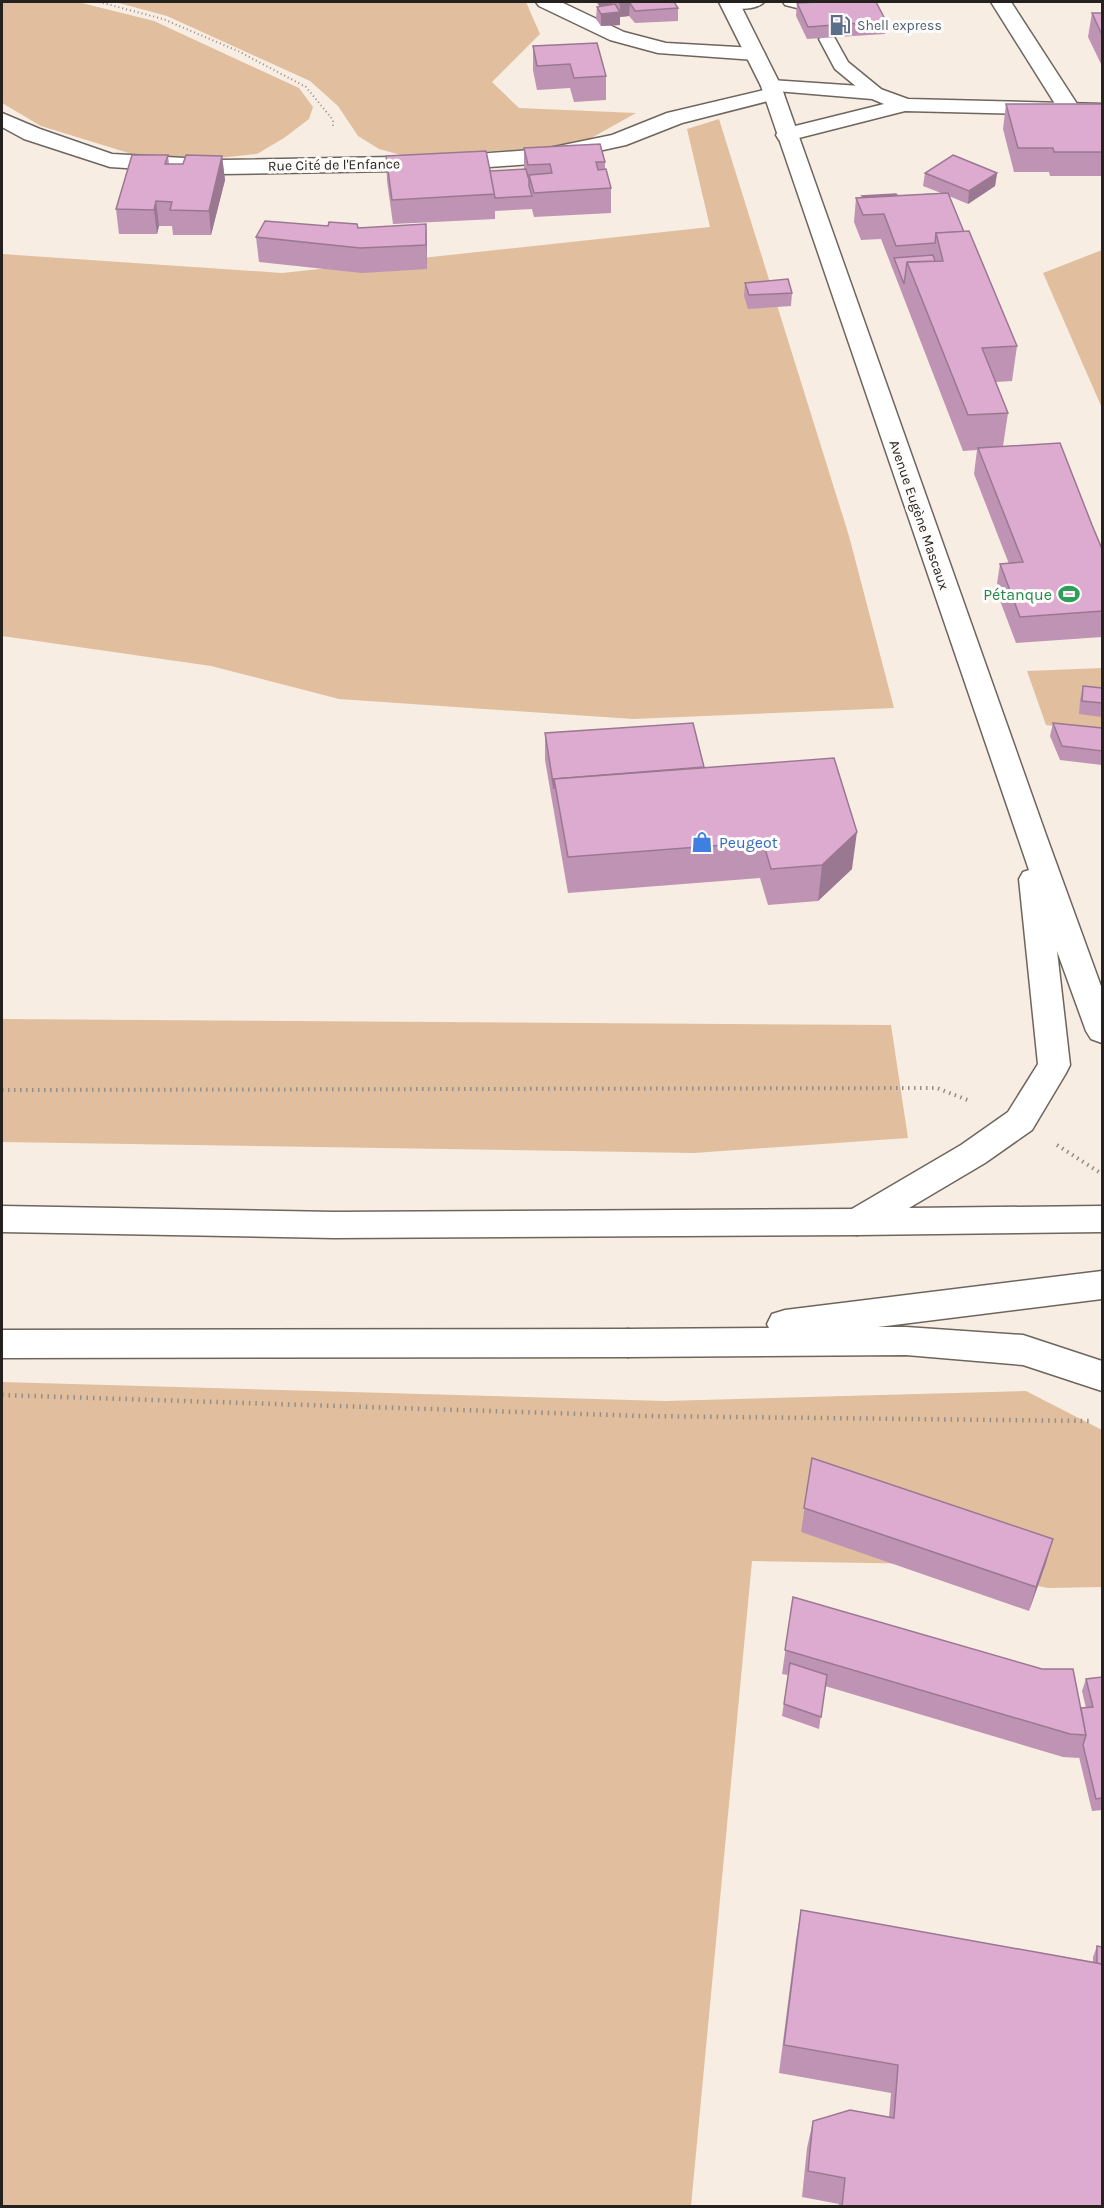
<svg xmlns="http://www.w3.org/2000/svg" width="1104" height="2208" font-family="Karla,sans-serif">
<rect width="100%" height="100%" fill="#f7ede3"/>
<g fill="#e1bf9e">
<polygon points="2,2 78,2 154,21 299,88 313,107 309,119 284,138 257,154 219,158 135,155 41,126 2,103"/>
<polygon points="115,2 526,2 540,34 492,82 519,108 636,113 586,141 546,148 405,156 379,149 358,136 338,106 310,81 167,16"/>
<polygon points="719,119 849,536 894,708 633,719 339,699 211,666 2,636 2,254 282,273 710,227 687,129"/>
<polygon points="1102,250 1102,408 1043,273"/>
<polygon points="1102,668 1102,733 1046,725 1027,671"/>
<polygon points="2,1019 891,1025 908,1138 694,1153 2,1142"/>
<polygon points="2,1382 665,1401 1026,1391 1102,1430 1102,1587 1048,1588 929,1564 752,1561 691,2206 2,2206"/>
</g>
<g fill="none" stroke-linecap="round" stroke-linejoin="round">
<defs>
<g id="service">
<path d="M724 2H764C757 10 735 10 724 7L722 4Z"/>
<polygon points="783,2 807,2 809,4 801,9 785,5"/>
<polygon points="827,34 833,35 848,62 881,89 884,93 881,97 869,97 835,69 819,39"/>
</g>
<g id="minor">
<polygon points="536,2 561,2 624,32 666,43 755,48 762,50 765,54 762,58 755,60 658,53 610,40 539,6"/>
<polygon points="991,2 1011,2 1081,110 1078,115 1070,116 1062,115"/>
<polygon points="773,88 780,90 784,94 780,98 682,123 626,145 544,163 449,170 221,174 110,167 24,139 2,127 2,113 40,129 112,154 221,160 449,156 544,149 612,135 667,113"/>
</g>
<polygon id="tertiary" points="771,80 875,87 908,99 1102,104 1102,116 905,111 787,141 779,140 776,135 779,130 884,104 872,99 764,90 761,86 764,82"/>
<g id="secondary">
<polygon points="719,2 739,2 781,86 1046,835 1102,989 1102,1043 1091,1039 1086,1031 1057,951 1070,1065 1066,1073 1032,1130 985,1163 909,1208 1102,1206 1102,1232 857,1235 845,1231 840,1222 845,1213 961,1145 1008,1112 1038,1064 1019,879 1023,872 1029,870 761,86"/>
<polygon points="1102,1271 1102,1299 878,1327 906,1327 1023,1335 1102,1361 1102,1391 1023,1365 906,1355 628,1357 615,1353 610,1343 615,1333 628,1329 769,1328 767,1324 772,1314 785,1310"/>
</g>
<g id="motorway">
<polygon points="2,1206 334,1212 857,1209 869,1213 874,1222 869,1231 857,1235 334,1238 2,1232"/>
<polygon points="628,1329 641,1333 646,1343 641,1353 628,1357 2,1358 2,1330"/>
</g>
</defs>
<use href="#service" stroke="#6e655d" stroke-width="3"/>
<use href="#minor" stroke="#6e655d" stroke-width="3"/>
<use href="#tertiary" stroke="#6e655d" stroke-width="3"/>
<use href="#secondary" stroke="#6e655d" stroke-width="3"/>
<use href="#motorway" stroke="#6e655d" stroke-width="3"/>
<polyline stroke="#958d87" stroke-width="2" stroke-dasharray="1 3" stroke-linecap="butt" points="99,2 163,19 238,51 306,87 333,120 333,128"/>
<g stroke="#958d87" stroke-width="4" stroke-dasharray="1.5 4.5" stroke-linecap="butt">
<polyline points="2,1090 937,1088 970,1101"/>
<polyline points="1057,1145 1102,1174"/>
</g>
<polyline stroke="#958d87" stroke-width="4.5" stroke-dasharray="1.5 5" stroke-linecap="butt" points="2,1395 642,1416 1089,1421"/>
<use href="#service" fill="#fff" fill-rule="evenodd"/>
<use href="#minor" fill="#fff" fill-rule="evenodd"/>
<use href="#tertiary" fill="#fff" fill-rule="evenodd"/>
<use href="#secondary" fill="#fff" fill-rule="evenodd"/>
<use href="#motorway" fill="#fff" fill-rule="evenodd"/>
</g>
<g fill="#be93b3">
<polygon points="596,2 674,2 678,8 678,21 635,23 629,16 620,17 620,25 601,26 596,19 597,7 599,6"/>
<polygon points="811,2 876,2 886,21 885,34 807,39 796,16 797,3"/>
<polygon points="1092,13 1102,13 1102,66 1088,37"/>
<polygon points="533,46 606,76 606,100 574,102 570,88 537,90 533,70"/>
<polygon points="1006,104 1102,104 1102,176 1050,176 1049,172 1014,172 1003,129"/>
<polygon points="524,148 605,162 605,170 611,188 611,213 534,217 532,209 495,211 495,219 393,224 387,181 386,156 490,171 524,169"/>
<polygon points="168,155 169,164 183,164 222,156 225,180 211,235 173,235 172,226 159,226 157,234 119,234 116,209"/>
<polygon points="925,173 997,173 995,186 968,204 949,196 964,232 1017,346 1012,381 996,382 1008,413 1003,446 1092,525 1102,549 1102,637 1016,643 996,590 1000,564 1009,564 974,474 977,450 963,451 881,239 861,240 854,222 856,198 941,193 923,186"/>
<polygon points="426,224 427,269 362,273 259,262 256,237 358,228"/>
<polygon points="745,283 792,293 791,306 748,309 744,296"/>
<polygon points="1083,686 1102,688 1102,717 1079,714 1080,700"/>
<polygon points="1053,723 1102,728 1102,765 1060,760 1050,736"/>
<polygon points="545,733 704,767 852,869 818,901 768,905 760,878 568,893 545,760"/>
<polygon points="812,1458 1046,1563 1029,1611 801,1532"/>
<polygon points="793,1597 1081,1708 1086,1708 1082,1691 1086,1679 1102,1677 1102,1810 1092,1811 1079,1757 1079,1758 1063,1757 825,1686 819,1729 782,1716 788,1675 782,1674"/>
<polygon points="801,1910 1093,1962 1093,1957 1097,1946 1102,2206 838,2206 839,2204 802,2197 807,2148 813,2121 889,2117 891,2093 779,2073 796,1940"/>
</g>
<g fill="#9b7892">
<polygon points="599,2 612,2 612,5 599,7"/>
<polygon points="630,3 629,16 620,17 620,25 601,26 601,14 620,12 620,4"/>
<polygon points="222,156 225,180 211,235 209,211"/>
<polygon points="997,173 995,186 968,204 969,191"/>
<polygon points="156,201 159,226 157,234 154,210"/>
<polygon points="426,224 427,249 427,269 426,245"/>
<polygon points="857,832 852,869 818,901 822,865"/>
<polygon points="1053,1539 1046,1563 1029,1611 1036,1587"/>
</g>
<g fill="#ddabd0" stroke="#9b7892" stroke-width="1.5">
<polygon points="618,2 674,2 678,8 635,11 630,3 620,4"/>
<polygon points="817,2 876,2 886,21 808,27 797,3"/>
<polygon points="615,4 620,12 601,14 597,7"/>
<polygon points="1092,13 1102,13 1102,35"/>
<polygon points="597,43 606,76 574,78 570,64 537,66 533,46"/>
<polygon points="1006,104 1102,104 1102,152 1054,152 1053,148 1018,148"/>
<polygon points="600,144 605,162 596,162 598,170 606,169 611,188 534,193 529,175 552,173 550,164 528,165 524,148"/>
<polygon points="486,151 495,194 392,200 386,156"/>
<polygon points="132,155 168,155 165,164 183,164 186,155 222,156 209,211 170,210 172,202 156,201 154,210 116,209"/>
<polygon points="953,155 997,173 969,191 925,173"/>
<polygon points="526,169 528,177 529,177 529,186 532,196 495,198 490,171"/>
<polygon points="948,193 964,232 936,233 935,243 896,246 884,214 863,215 856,198"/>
<polygon points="896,194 897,195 863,197 862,196"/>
<polygon points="265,221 328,226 329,222 357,224 358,228 426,224 426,245 360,248 256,237"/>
<polygon points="969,231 1017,346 982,348 1008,413 968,415 907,262 943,261 936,233"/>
<polygon points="933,255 935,261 907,262 904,284 894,258"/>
<polygon points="788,279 792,293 749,295 745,283"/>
<polygon points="1060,443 1092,525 1102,549 1102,611 1020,617 1000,564 1023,562 978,448"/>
<polygon points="1083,686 1102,688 1102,703 1082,701"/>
<polygon points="693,723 704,767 554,779 554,789 545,733"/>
<polygon points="1053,723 1102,728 1102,751 1062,746"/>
<polygon points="834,758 857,832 822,865 771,869 763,842 568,857 554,779"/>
<polygon points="812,1458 1053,1539 1036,1587 804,1508"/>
<polygon points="793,1597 1042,1669 1073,1669 1086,1735 1070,1734 785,1650"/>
<polygon points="790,1663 827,1675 821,1717 784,1704"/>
<polygon points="1102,1677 1102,1798 1096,1799 1083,1745 1086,1735 1081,1708 1093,1707 1086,1679"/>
<polygon points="801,1910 1102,1964 1102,2206 842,2206 845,2178 808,2171 813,2121 850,2110 894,2118 898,2065 784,2045"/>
<polygon points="1097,1946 1102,1947 1102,1964 1097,1963"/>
</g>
<defs>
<symbol id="fuel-bare" viewBox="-9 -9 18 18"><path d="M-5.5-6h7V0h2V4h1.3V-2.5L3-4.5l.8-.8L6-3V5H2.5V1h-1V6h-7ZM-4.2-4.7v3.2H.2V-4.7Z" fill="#5c6f8a" stroke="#fefcfa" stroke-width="2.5" paint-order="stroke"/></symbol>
<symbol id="stadium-bare" viewBox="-9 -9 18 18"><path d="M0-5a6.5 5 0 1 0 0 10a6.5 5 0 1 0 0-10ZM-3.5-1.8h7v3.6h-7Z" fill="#2e9e5b" stroke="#fefcfa" stroke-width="2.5" paint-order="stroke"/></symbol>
<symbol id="shop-bare" viewBox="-9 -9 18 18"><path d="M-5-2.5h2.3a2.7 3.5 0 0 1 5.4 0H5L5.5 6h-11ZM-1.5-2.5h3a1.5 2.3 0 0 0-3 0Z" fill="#3f7fe0" stroke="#fefcfa" stroke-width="2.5" paint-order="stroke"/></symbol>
</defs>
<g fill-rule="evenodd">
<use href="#fuel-bare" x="825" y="10" width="30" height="30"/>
<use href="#stadium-bare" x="1054" y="579" width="30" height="30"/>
<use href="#shop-bare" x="687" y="827" width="30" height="30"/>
</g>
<g text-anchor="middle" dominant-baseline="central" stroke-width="6" stroke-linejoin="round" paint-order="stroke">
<g font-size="14" fill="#4e5e75" stroke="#fefcfa" text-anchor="start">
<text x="857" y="25">Shell express</text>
</g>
<g font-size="14" fill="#25211e" stroke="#fefcfa">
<text transform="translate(334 165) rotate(-1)">Rue Cité de l'Enfance</text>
<text transform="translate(919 515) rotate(71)">Avenue Eugène Mascaux</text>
</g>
<g font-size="16" fill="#27864d" stroke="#fefcfa" text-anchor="end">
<text x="1052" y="594">Pétanque</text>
</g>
<g font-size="16" fill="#366cbe" stroke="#fefcfa" text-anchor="start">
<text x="719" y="842">Peugeot</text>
</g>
</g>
<rect width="1104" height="2208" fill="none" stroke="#25211e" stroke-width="6"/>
</svg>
